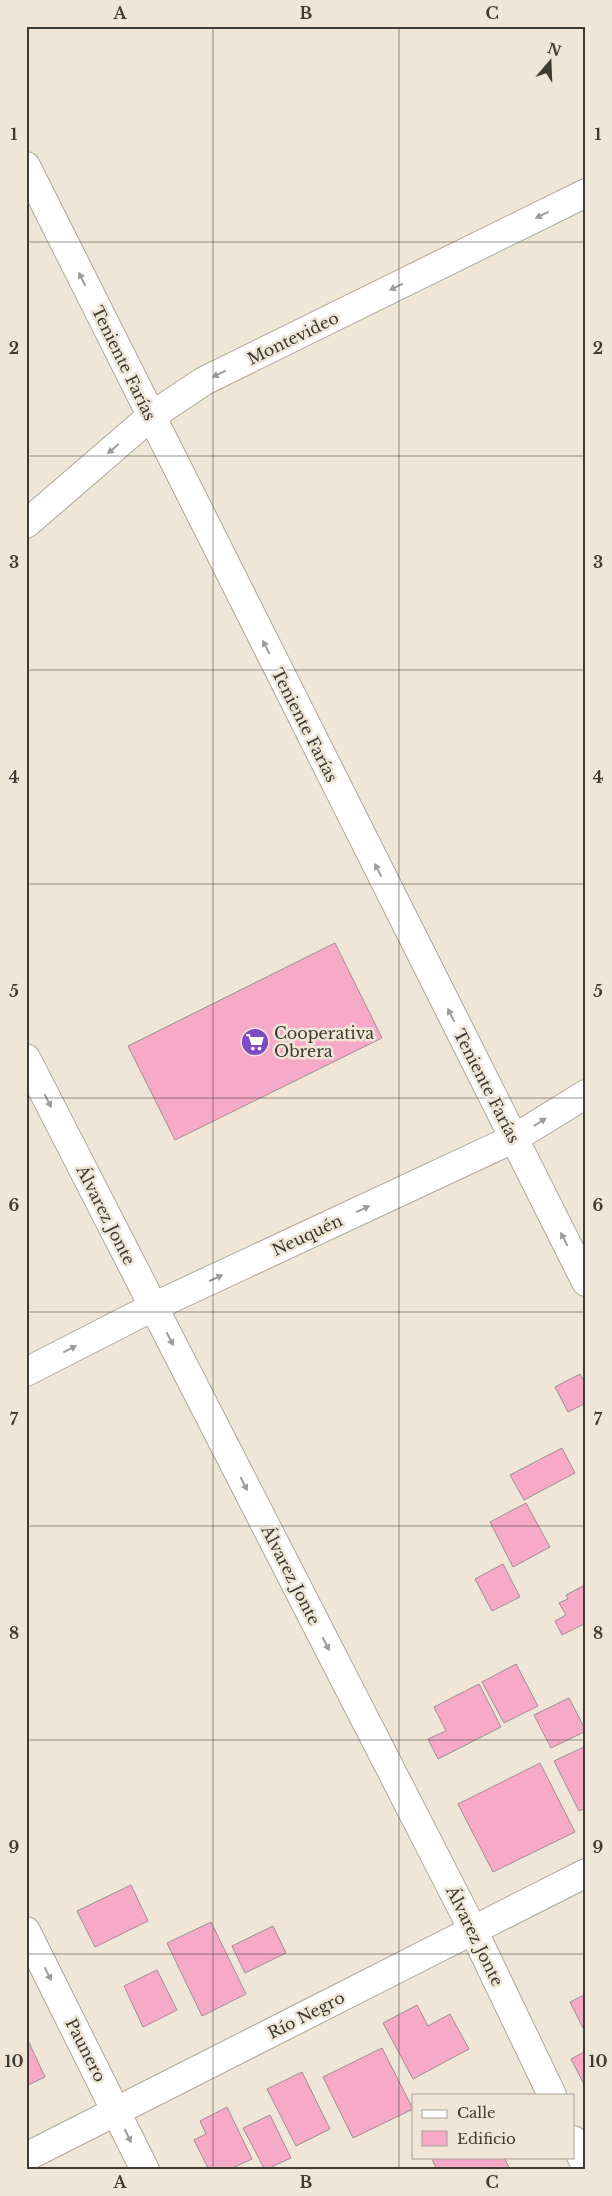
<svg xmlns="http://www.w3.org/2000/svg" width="612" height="2196" font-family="'Libre Baskerville',serif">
<rect width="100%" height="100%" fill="#efe6d7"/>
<g fill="#f7aac7" stroke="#9f8e93">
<polygon points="335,943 382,1038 175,1140 128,1046"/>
<polygon points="580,1374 586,1385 586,1403 568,1412 555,1387"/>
<polygon points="562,1448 575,1473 524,1500 510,1475"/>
<polygon points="526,1503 550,1547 513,1567 490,1522"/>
<polygon points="503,1564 520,1597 492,1611 475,1579"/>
<polygon points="585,1585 586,1623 562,1635 555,1621 566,1615 559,1603 568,1599 566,1595"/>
<polygon points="516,1664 538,1706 504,1723 482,1682"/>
<polygon points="479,1684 501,1727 438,1759 428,1739 446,1731 434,1707"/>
<polygon points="569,1698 586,1731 551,1748 534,1715"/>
<polygon points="586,1746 586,1808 579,1811 554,1761"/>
<polygon points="540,1763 575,1832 493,1872 458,1804"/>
<polygon points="131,1885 148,1921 95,1947 77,1911"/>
<polygon points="211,1922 246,1994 202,2016 167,1943"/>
<polygon points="273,1926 286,1953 245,1973 232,1946"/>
<polygon points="157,1970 177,2010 143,2027 124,1986"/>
<polygon points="586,1994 586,2026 583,2028 570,2002"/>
<polygon points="417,2005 428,2026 450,2014 469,2049 413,2079 383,2023"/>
<polygon points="26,2036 45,2077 26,2086"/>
<polygon points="382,2048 413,2109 353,2138 323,2077"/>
<polygon points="586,2051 586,2088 571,2059"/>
<polygon points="302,2072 330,2129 296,2146 267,2089"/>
<polygon points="227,2107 252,2159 228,2170 209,2170 194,2140 206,2134 200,2121"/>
<polygon points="270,2115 291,2158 265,2170 243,2128"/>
<polygon points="431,2157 504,2157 510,2170 437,2170"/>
</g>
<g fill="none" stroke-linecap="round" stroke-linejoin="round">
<defs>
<g id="minor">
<polyline points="26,166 586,1282"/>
<polyline points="26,524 150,417 204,381 586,193"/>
<polyline points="26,1058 473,1930 552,2095"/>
<polyline points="26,1372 153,1307 513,1139 586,1094"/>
<polyline points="26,1931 145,2170"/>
<polyline points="573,2140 586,2166"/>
<polyline points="26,2157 586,1873"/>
</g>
</defs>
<use href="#minor" stroke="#afa799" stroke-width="30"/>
<use href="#minor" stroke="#fff" stroke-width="28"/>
</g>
<defs><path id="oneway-solid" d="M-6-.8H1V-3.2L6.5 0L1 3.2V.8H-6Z" transform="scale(1.25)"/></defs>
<g fill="#9e9c9a">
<use href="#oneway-solid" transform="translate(542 215) rotate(154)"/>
<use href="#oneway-solid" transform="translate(82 279) rotate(-116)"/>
<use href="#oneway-solid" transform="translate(396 287) rotate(154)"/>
<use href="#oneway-solid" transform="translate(219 374) rotate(154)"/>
<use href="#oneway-solid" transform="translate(113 449) rotate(139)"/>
<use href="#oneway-solid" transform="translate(266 647) rotate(-117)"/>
<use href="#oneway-solid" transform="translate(378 870) rotate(-117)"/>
<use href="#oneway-solid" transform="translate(451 1015) rotate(-117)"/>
<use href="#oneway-solid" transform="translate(48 1101) rotate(63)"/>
<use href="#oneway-solid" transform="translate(540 1122) rotate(-32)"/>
<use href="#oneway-solid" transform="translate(363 1209) rotate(-25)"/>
<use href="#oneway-solid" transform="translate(564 1239) rotate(-117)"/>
<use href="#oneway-solid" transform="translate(216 1278) rotate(-25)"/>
<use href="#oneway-solid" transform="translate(170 1339) rotate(63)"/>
<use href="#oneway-solid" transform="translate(70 1349) rotate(-27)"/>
<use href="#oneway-solid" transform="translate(244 1484) rotate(63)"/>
<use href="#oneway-solid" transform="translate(326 1644) rotate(63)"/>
<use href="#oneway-solid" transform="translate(48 1974) rotate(63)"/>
<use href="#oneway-solid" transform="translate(128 2136) rotate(64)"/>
</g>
<path fill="none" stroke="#3e3a34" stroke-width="1" stroke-opacity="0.55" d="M213 26V2170M399 26V2170M26 242H586M26 456H586M26 670H586M26 884H586M26 1098H586M26 1312H586M26 1526H586M26 1740H586M26 1954H586"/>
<defs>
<symbol id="supermarket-disc" viewBox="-11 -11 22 22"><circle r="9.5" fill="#7c4ac2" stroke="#efe6d7"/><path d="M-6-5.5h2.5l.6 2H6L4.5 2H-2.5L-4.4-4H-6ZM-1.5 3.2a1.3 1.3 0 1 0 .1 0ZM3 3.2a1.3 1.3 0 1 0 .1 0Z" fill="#fff"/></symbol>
</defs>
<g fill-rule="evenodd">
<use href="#supermarket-disc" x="239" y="1026" width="32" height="32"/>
</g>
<g text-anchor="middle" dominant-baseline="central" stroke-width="5" stroke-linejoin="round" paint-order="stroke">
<g font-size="16" fill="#3e3a34" stroke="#efe6d7">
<text transform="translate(293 338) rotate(-26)">Montevideo</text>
<text transform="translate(124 363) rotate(64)">Teniente Farías</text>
<text transform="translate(305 725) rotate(63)">Teniente Farías</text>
<text transform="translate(487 1086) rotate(63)">Teniente Farías</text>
<text transform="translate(106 1215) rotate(63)">Álvarez Jonte</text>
<text transform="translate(307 1235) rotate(-25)">Neuquén</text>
<text transform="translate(291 1575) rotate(63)">Álvarez Jonte</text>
<text transform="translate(475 1936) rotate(64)">Álvarez Jonte</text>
<text transform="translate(306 2015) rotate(-27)">Río Negro</text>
<text transform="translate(86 2050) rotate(63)">Paunero</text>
</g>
<g font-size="16" fill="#3e3a34" stroke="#efe6d7" text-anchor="start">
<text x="274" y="1033">Cooperativa<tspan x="274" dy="18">Obrera</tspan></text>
</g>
</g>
<rect width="612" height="2196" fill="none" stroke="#efe6d7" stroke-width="55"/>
<rect x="412" y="2094" width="162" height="65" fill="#efe6d7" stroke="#a8a196"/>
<rect x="422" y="2110" width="25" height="8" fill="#ffffff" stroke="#a8a196"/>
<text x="457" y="2118" font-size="15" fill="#3e3a34">Calle</text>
<rect x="422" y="2131" width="25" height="15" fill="#f7aac7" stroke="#a8a196"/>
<text x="457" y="2144" font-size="15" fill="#3e3a34">Edificio</text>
<g transform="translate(550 62) rotate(19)" stroke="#efe6d7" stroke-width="4" paint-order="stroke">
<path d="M0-4L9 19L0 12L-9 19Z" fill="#3e3a34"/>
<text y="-8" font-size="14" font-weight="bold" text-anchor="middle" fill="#3e3a34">N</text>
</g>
<rect x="28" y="28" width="556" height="2140" fill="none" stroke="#3e3a34" stroke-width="2"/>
<g font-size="16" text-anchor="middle" font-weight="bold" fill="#3e3a34">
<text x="120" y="19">A</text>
<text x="306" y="19">B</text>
<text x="492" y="19">C</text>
<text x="14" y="140">1</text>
<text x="598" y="140">1</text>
<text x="14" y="354">2</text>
<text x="598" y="354">2</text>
<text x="14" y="568">3</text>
<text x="598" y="568">3</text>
<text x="14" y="783">4</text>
<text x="598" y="783">4</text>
<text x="14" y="997">5</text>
<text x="598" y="997">5</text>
<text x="14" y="1211">6</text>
<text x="598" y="1211">6</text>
<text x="14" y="1425">7</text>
<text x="598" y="1425">7</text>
<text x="14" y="1639">8</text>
<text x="598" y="1639">8</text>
<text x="14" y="1853">9</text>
<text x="598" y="1853">9</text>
<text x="14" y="2067">10</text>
<text x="598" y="2067">10</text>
<text x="120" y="2188">A</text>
<text x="306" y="2188">B</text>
<text x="492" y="2188">C</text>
</g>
</svg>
